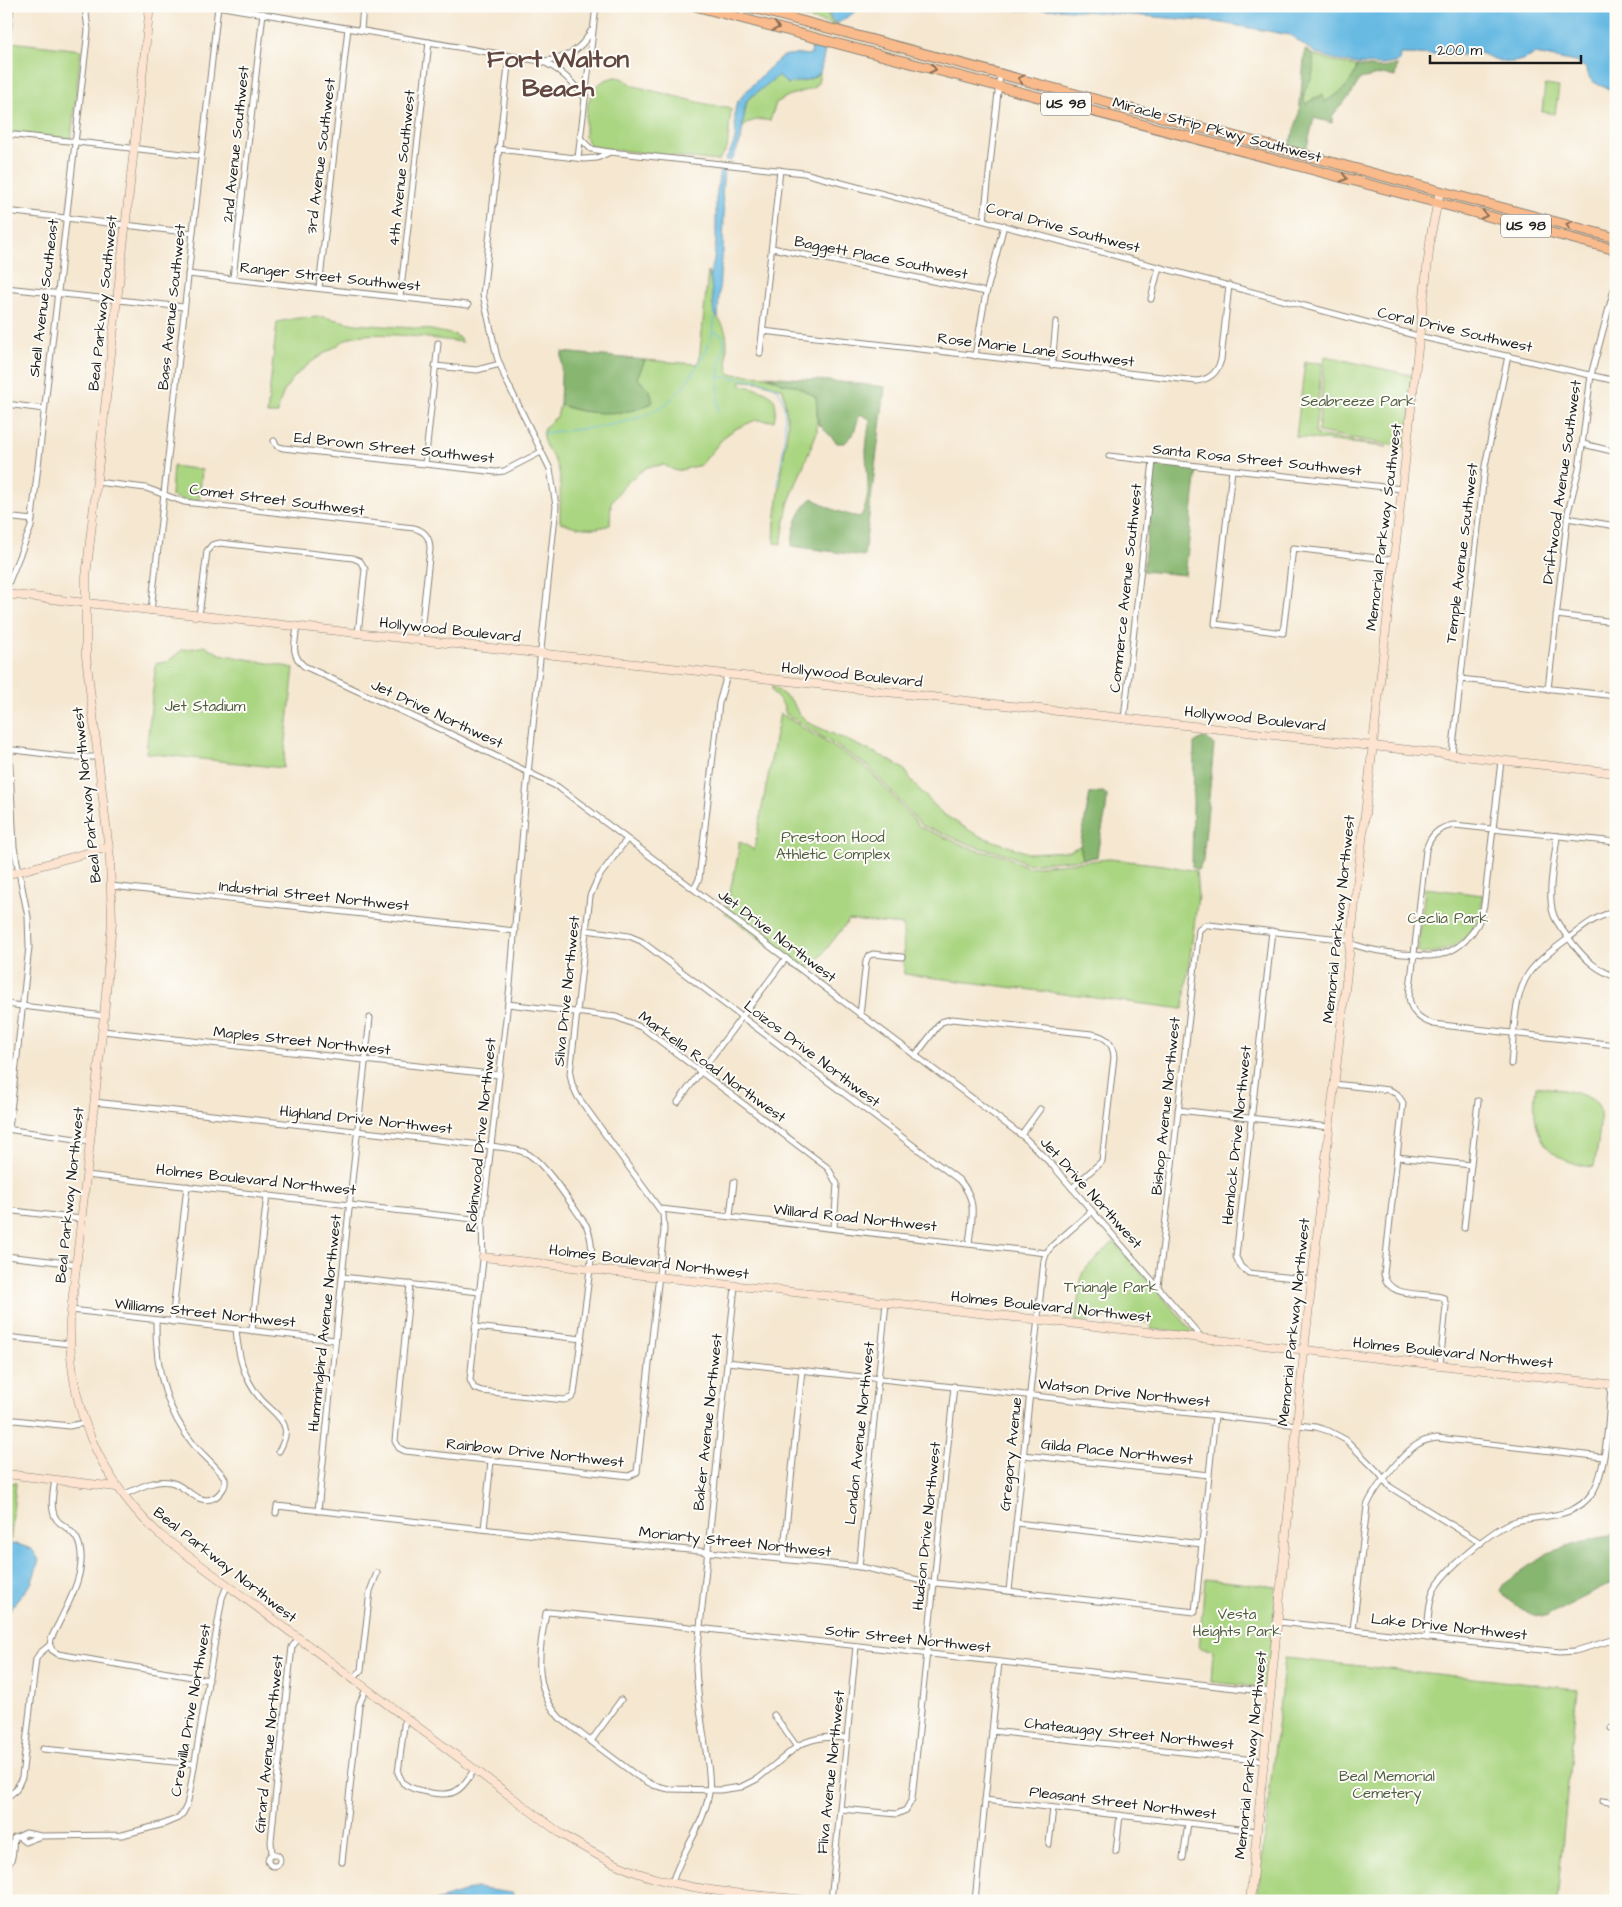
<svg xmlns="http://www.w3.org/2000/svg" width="1622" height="1907" font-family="'Architects Daughter',sans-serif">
<rect width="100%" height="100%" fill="#fdfcf7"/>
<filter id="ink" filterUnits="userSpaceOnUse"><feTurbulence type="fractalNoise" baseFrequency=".02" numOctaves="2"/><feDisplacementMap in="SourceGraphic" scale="10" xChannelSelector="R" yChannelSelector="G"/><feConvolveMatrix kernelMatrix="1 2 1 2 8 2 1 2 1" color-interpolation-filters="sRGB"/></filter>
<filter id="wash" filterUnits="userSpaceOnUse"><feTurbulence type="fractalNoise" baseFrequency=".0096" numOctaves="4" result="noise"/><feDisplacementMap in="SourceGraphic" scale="20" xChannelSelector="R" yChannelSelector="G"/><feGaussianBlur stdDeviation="1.12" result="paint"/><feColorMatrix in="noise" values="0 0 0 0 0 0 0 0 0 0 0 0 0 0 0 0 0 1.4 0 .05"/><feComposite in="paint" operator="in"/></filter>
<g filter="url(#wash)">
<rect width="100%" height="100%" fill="#f5e7d0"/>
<g fill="#aad581" stroke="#63784e">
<polygon points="793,6 812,6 827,13 831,22 839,25 838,26 795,15"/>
<polygon points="11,42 81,50 71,139 6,132 6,83"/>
<path d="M1313 55 1340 63 1357 66C1353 83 1339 95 1324 103L1315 97 1306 104 1304 101V90L1312 77Z"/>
<path d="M820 73 818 82 813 88 788 96 776 103 770 121C759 118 748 120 742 129L747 100 774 78 778 76 788 84 810 79Z"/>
<path d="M617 77 624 79 634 86 714 106 728 107 731 109 727 149 718 161 598 148 591 146 585 137C585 113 586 80 617 77Z"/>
<polygon points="1545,85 1559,87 1555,114 1542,112"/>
<path d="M708 271 712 287 714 314C736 334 721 353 730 374L767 376 784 384 794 385 817 397V432L788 504 781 544 774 543 775 522 788 424 783 389 761 382 740 381V384C761 392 782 388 774 421L756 420 735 429 724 437 701 465 676 471 664 465 647 467 627 482 611 502 610 525C594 531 576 528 560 522 560 510 561 481 559 471 553 449 527 436 557 417L560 404C583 416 609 412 635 410L650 390 637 378 645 360 697 364 699 362Z"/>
<path d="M324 317 355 324 426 329 456 335 463 342C432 339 385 331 355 336 348 337 341 343 335 347 308 363 280 381 278 414H267L277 322 298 318Z"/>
<polygon points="1325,356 1415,376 1407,448 1318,432"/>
<polygon points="1305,362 1322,363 1315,432 1317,435 1387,447 1296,437"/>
<polygon points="173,466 202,470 199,502 183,500 171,496"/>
<polygon points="205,646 220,654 294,668 283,768 146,753 156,663 167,662 182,650"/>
<polygon points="772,686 793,702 798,713 809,723 886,758 904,769 914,784 943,814 977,835 1028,853 1069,851 1080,846 1083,859 1029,864 1004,853 979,848 921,825 869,767 786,714 783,705 772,691"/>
<polygon points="780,713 868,769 920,827 978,851 1003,855 1028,867 1109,859 1164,865 1196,871 1198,896 1183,1009 904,974 903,925 849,920 807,974 725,913 739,851 739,841 754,850"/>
<path d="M1425 888 1483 895C1482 901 1482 908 1480 914 1472 941 1447 953 1421 954L1418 951Z"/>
<path d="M1536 1086C1550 1088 1590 1092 1598 1105 1604 1116 1596 1154 1594 1167 1545 1163 1529 1132 1536 1086Z"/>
<polygon points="1114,1242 1195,1334 1150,1329 1151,1323 1093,1317 1089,1317 1088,1322 1075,1321 1082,1274 1087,1267"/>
<polygon points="6,1482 16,1483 10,1545 6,1545"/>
<polygon points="1205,1579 1277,1587 1268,1688 1211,1682 1213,1650 1199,1648"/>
<polygon points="1285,1658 1577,1689 1557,1901 1257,1901"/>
</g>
<g fill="#87b66f" stroke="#526946">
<path d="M1305 49 1313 55C1314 63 1314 72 1311 79 1307 88 1302 91 1304 101L1306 104 1323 94 1324 102C1339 95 1353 83 1357 66L1383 68 1397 65 1395 77 1383 74 1360 79 1352 93 1332 116V123L1314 118 1306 151 1289 146 1299 115Z"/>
<path d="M562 352 645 360 637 378 650 390 653 402C647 405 640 409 634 410 612 415 579 414 560 404Z"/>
<path d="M767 376 852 383 885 387 864 556 792 546C793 527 798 510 813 498 828 508 841 514 860 517 873 499 866 471 866 450 867 440 868 429 870 419L860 414 853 435 845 443H837L818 423 816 397 794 385 784 384Z"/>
<polygon points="1155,464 1197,469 1185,575 1143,571"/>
<polygon points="1202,738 1208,739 1214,745 1203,860 1198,870 1192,867 1194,751 1194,743"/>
<path d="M1103 792 1107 795C1107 817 1099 836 1097 857L1083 859 1080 846 1090 793Z"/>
<path d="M1616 1530V1581L1545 1617C1528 1617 1512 1602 1500 1592L1503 1585 1548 1553 1592 1539 1610 1536Z"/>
</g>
<g fill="#67bae3" stroke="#426b80">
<polygon points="818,6 864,6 838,23 832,21 828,11"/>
<path d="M1001 6H1616V91C1604 87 1586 83 1586 68L1575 62 1535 54C1510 68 1501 62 1475 51L1474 55 1400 54 1399 62 1383 65 1358 64 1340 61 1315 53 1290 35 1216 22 1059 9 1018 10Z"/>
<path d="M813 42 826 46 820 73 810 79 788 84 778 76 747 100 745 109 741 140 733 158 731 161 725 160C729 154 733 147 735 139 737 128 733 116 736 105 738 98 777 59 784 56 792 53 802 56 811 54Z"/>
<polygon points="720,169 724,170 722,193 724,214 723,251 720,276 718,318 714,314 710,273 714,260 716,240 716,198"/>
<polygon points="17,1544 32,1549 39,1560 32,1582 8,1612 6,1619 6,1545"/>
<polygon points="476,1888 512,1893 518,1901 435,1901"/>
</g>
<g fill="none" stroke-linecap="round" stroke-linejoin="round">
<g stroke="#67bae3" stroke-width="1">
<polyline points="713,331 722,335 724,341 719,377 718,411"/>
<path d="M719 377C733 378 769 378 778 390 792 410 781 462 778 485"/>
<path d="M543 433C584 428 634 428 668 402 679 394 688 380 695 369 708 349 713 339 715 316"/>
</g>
</g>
</g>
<g filter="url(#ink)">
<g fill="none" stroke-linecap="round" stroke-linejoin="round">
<defs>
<g id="street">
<path d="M217 6 540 61C560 68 572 82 585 98"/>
<polyline points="361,30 363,6"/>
<polyline points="6,53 11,6"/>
<path d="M543 61C564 60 581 50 591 31"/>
<polyline points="6,134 201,156"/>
<polyline points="580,138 591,149 609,152"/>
<polyline points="498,149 584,159 597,158 610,152 804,173 1418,336 1616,381"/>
<polyline points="578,158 596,6"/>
<polyline points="6,211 193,233"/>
<polyline points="984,220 1000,74"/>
<polyline points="772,248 986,292"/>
<polyline points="188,274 468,305"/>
<polyline points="233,278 263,13"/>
<polyline points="6,288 184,307"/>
<polyline points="319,288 348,28"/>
<polyline points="400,297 429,42"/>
<polyline points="1151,299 1159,267"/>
<path d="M763 331 1197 381C1210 379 1217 373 1221 360L1229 285"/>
<polyline points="760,353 780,170"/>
<polyline points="975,356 985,298 1004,225"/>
<polyline points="1052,365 1056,322"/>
<polyline points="435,366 477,370 500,364"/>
<polyline points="6,404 44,409"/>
<polyline points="274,441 277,446 283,448 496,472 504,471 541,452"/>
<polyline points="1583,444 1616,452"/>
<polyline points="1109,456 1402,489"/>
<polyline points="425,464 438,343"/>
<polyline points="1232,470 1215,624 1283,633 1293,548 1394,560"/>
<path d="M96 482 146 488 184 502 414 528C425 531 430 537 430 549L420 640"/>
<polyline points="6,517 32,520"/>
<polyline points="1567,518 1616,526"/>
<polyline points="6,589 31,527 88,30 85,6"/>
<polyline points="151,611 218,6"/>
<polyline points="1556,615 1616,622"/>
<polyline points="199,616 207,551 212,545 220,543 353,558 360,561 365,569 358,634"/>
<path d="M297 627C295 643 290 654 304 666L457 737 558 787 1025 1138 1053 1166 1202 1338"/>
<polyline points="1460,679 1616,696"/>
<polyline points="1548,689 1568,512 1579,469 1591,375 1616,282"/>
<polyline points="1124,719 1153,461"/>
<polyline points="6,749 70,757 97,757"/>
<polyline points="1452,755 1485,466 1508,356"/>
<path d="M1557 836C1555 859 1546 895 1554 916 1559 927 1567 936 1574 945 1586 960 1597 970 1616 977"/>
<path d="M1616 842 1454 825C1439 827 1430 835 1426 850L1409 997C1411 1012 1419 1019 1433 1024L1616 1045"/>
<polyline points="111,886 515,931"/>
<polyline points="694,889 699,879 719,703 727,675"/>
<path d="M586 930 629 936 641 941 959 1180C978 1200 972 1217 969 1243"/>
<polyline points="1272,931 1236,1257 1241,1267 1249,1273 1312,1280"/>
<path d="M1350 943C1367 950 1384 952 1402 954 1411 954 1420 956 1429 956 1458 955 1479 932 1484 905L1501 761"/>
<polyline points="6,1004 104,1016"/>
<polyline points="508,1004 616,1017 643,1028 828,1168 837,1184 834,1228"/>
<polyline points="860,1015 866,961 868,956 873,954 902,957"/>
<polyline points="103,1031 499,1075"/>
<path d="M915 1056 941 1022 952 1019 1092 1034C1105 1036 1113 1042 1114 1057L1102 1161 1072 1188"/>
<path d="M1511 1064C1514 1037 1513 996 1529 973 1538 960 1553 950 1566 940 1582 928 1596 915 1616 912"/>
<path d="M1334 1084 1389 1090 1397 1094 1403 1103 1384 1274C1388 1300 1425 1291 1444 1298L1446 1306 1440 1365"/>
<path d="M94 1102 491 1146C503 1148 515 1148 526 1153 545 1162 573 1207 586 1225 593 1240 592 1253 590 1269L574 1394 571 1398 564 1400 482 1391 474 1388 470 1380 483 1260 482 1224 483 1213 510 985 526 793 556 506 550 469 506 380 497 357 483 295 509 56"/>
<polyline points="678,1102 786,958"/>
<polyline points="1178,1110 1329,1127"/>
<polyline points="6,1129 90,1141"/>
<polyline points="9,1129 29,947 28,917 14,847 9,749"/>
<polyline points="1021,1135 1040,1109"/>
<polyline points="1397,1157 1471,1165"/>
<polyline points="86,1175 482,1220"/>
<polyline points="661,1209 1046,1253"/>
<polyline points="6,1210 81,1219"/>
<polyline points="730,1216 734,1182"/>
<polyline points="1464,1228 1478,1101"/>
<polyline points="6,1256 76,1264"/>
<polyline points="342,1277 479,1292"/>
<polyline points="410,1284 395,1441 399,1448 405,1451 629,1476 637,1472 664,1230 663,1214 578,1097 572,1084 570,1074 590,896 598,878 627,839"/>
<polyline points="1158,1287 1199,930 1205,925 1209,925 1350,940"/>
<polyline points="71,1310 335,1340"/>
<polyline points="172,1322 187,1186"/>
<polyline points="475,1327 582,1339"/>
<path d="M236 1329C238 1354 243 1378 260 1398 267 1407 283 1417 285 1428 287 1436 283 1444 279 1451"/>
<polyline points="252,1331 267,1195"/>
<polyline points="6,1337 70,1344"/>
<polyline points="727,1362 1316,1427 1329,1431 1346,1440 1378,1472 1390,1487 1481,1543"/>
<polyline points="6,1419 69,1426 84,1423"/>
<polyline points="1023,1455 1209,1475"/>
<path d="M123 1495C137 1489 154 1479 170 1482 184 1484 196 1504 211 1499 218 1497 227 1487 225 1479 224 1474 200 1452 194 1445 165 1410 155 1365 156 1320"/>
<polyline points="318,1511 351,1190 370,1018"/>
<polyline points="276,1513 277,1506 517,1533 861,1567 927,1582 1195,1612 1215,1416"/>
<polyline points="1016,1523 1202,1544"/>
<polyline points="484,1529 491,1461"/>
<polyline points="783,1559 802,1370"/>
<polyline points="859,1567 886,1303"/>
<polyline points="1009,1591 1044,1260 1047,1252 1052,1246 1092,1211"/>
<polyline points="1278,1622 1560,1652 1575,1651 1616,1639"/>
<path d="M1353 1630 1367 1506C1373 1490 1403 1453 1418 1444 1424 1440 1430 1439 1437 1438L1603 1457"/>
<path d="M1427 1638C1428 1623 1428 1606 1433 1592 1441 1572 1495 1527 1516 1521 1543 1515 1575 1519 1592 1493 1607 1472 1609 1411 1611 1385"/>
<polyline points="50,1645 52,1650 58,1654 209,1680"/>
<polyline points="353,1680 361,1670 370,1591 377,1573"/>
<polyline points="774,1715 797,1747"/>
<path d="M405 1718 398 1773 403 1783C413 1791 445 1798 456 1791 464 1787 469 1777 474 1770"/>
<polyline points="1611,1728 1616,1729"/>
<polyline points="992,1731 1264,1761"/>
<path d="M847 1738C830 1736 816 1737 799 1745L757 1779 741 1787 720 1790 669 1789 653 1785 637 1776 560 1718C532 1688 539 1651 546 1613L548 1612 599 1617 1271 1692"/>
<polyline points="591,1741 621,1700"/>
<polyline points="43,1749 194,1764"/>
<path d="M6 1798 16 1790 22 1777 36 1659 40 1653 50 1645 51 1639C63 1612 92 1569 77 1539 73 1532 67 1528 60 1523 48 1514 53 1493 55 1480"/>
<polyline points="985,1800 1257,1831"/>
<polyline points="1603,1801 1616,1803"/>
<polyline points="840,1809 897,1814 906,1810 912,1799 954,1386"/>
<polyline points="41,1836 26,1833 22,1835 21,1839 25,1842 41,1836 122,1835 164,1824 178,1818 183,1813 187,1805 190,1791 222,1598 227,1586"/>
<polyline points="1049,1844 1053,1808"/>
<polyline points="1116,1851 1120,1815"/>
<circle cx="274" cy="1860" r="6"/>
<polyline points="272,1854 271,1841 276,1790 292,1647 298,1639"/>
<polyline points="1183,1858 1188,1823"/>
<polyline points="342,1862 359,1705 366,1689"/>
<path d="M6 1867C15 1859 12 1849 14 1838L22 1835"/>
<path d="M672 1883C681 1852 704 1826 709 1793 711 1779 708 1765 706 1751 702 1723 697 1695 696 1666L735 1286"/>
<polyline points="831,1901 856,1646"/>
<polyline points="975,1901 999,1662"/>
</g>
<g id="secondary">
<path d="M150 6 86 577V656L110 859 112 922 104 1016 70 1321C68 1406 97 1476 159 1534L560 1833C585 1849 610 1863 638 1873 696 1893 759 1895 820 1901"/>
<polyline points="6,594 1616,773"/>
<polyline points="6,875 109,847"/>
<polyline points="483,1257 1616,1385"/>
<polyline points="6,1474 116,1487"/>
<polyline points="1250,1901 1305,1342 1431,234 1440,191"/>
</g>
<g id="highway">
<polyline points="695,6 1616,250"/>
<polyline points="745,6 1616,238"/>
</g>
</defs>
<use href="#street" stroke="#888276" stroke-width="7"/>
<use href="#secondary" stroke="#888276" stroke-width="9"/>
<use href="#highway" stroke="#888276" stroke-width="11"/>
<use href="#street" stroke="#fff" stroke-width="5"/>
<use href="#secondary" stroke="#fde4d1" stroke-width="8"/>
<use href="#highway" stroke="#fabb8c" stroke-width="9"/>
</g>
<defs><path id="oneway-chevron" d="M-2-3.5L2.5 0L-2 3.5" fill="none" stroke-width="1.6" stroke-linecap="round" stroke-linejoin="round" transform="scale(1.25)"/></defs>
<g stroke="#8b6c54">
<use href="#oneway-chevron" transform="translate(776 27) rotate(15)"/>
<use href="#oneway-chevron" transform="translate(933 69) rotate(15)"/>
<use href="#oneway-chevron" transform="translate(1021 79) rotate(-165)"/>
<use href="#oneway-chevron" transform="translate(1344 178) rotate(15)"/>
<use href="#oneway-chevron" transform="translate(1484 215) rotate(15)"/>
<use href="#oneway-chevron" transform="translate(1569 225) rotate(-165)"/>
</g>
</g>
<g text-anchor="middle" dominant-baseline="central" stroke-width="4" stroke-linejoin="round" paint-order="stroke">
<g fill="#fdfcf7" stroke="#605f5e" stroke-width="1">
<rect x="1041" y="92.5" width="50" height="23" rx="4"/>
<rect x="1501" y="214.5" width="50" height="23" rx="4"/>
</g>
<g font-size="14" font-weight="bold" fill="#1c1c1c">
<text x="1066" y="104">US 98</text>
<text x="1526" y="226">US 98</text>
</g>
<g font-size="15" fill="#1c1c1c" stroke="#fdfcf7">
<text transform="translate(1217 130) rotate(15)">Miracle Strip Pkwy Southwest</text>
<text transform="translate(236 144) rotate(-84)">2nd Avenue Southwest</text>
<text transform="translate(321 156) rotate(-83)">3rd Avenue Southwest</text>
<text transform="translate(402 168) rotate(-84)">4th Avenue Southwest</text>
<text transform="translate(1063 228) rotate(15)">Coral Drive Southwest</text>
<text transform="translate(881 258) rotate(11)">Baggett Place Southwest</text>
<text transform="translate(330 277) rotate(6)">Ranger Street Southwest</text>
<text transform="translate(44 298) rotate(-83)">Shell Avenue Southeast</text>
<text transform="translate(103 303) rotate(-84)">Beal Parkway Southwest</text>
<text transform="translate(172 307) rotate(-84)">Bass Avenue Southwest</text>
<text transform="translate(1455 330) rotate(13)">Coral Drive Southwest</text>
<text transform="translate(1036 350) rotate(7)">Rose Marie Lane Southwest</text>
<text transform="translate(394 448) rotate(6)">Ed Brown Street Southwest</text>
<text transform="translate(1257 460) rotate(6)">Santa Rosa Street Southwest</text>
<text transform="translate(1562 482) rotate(-82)">Driftwood Avenue Southwest</text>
<text transform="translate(277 500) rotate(7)">Comet Street Southwest</text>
<text transform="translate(1384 527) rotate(-83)">Memorial Parkway Southwest</text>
<text transform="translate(1462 553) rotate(-83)">Temple Avenue Southwest</text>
<text transform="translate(1126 588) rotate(-84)">Commerce Avenue Southwest</text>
<text transform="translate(450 630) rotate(6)">Hollywood Boulevard</text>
<text transform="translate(852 675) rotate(6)">Hollywood Boulevard</text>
<text transform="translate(437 714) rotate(25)">Jet Drive Northwest</text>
<text transform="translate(1255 719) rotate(6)">Hollywood Boulevard</text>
<text transform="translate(87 795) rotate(-96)">Beal Parkway Northwest</text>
<text transform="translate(314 896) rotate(6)">Industrial Street Northwest</text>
<text transform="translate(1339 919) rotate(-84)">Memorial Parkway Northwest</text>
<text transform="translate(777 936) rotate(37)">Jet Drive Northwest</text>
<text transform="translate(567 991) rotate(-84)">Silva Drive Northwest</text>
<text transform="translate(302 1041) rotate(6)">Maples Street Northwest</text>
<text transform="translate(812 1054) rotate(37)">Loizos Drive Northwest</text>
<text transform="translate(712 1067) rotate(36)">Markella Road Northwest</text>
<text transform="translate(1166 1106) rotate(-84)">Bishop Avenue Northwest</text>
<text transform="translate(366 1120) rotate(6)">Highland Drive Northwest</text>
<text transform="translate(481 1135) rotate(-84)">Robinwood Drive Northwest</text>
<text transform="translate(1237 1135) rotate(-84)">Hemlock Drive Northwest</text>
<text transform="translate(256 1180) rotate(6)">Holmes Boulevard Northwest</text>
<text transform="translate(1091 1193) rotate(48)">Jet Drive Northwest</text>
<text transform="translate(70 1195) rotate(-84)">Beal Parkway Northwest</text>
<text transform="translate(855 1218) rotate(6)">Willard Road Northwest</text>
<text transform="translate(649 1262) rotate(7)">Holmes Boulevard Northwest</text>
<text transform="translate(1051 1307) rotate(6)">Holmes Boulevard Northwest</text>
<text transform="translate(205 1313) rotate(6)">Williams Street Northwest</text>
<text transform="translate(1294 1322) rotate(-84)">Memorial Parkway Northwest</text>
<text transform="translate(325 1323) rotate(-84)">Hummingbird Avenue Northwest</text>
<text transform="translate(1453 1353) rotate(6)">Holmes Boulevard Northwest</text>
<text transform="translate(1124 1393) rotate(6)">Watson Drive Northwest</text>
<text transform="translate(708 1422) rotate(-84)">Baker Avenue Northwest</text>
<text transform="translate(860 1433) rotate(-84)">London Avenue Northwest</text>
<text transform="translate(1117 1452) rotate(6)">Gilda Place Northwest</text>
<text transform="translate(535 1453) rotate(6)">Rainbow Drive Northwest</text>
<text transform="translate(1011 1454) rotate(-84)">Gregory Avenue</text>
<text transform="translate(927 1526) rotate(-84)">Hudson Drive Northwest</text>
<text transform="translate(735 1542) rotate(6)">Moriarty Street Northwest</text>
<text transform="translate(225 1565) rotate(38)">Beal Parkway Northwest</text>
<text transform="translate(1449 1627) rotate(6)">Lake Drive Northwest</text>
<text transform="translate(908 1639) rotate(6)">Sotir Street Northwest</text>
<text transform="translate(191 1710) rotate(-80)">Crewilla Drive Northwest</text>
<text transform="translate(1129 1734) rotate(6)">Chateaugay Street Northwest</text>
<text transform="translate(269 1744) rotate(-84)">Girard Avenue Northwest</text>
<text transform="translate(1251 1755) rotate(-84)">Memorial Parkway Northwest</text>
<text transform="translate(831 1772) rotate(-84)">Fliva Avenue Northwest</text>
<text transform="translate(1123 1803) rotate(7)">Pleasant Street Northwest</text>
</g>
<g font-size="15" fill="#4e5d3f" stroke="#fdfcf7">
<text x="1358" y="401">Seabreeze Park</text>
<text x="205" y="706">Jet Stadium</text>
<text x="833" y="837">Prestoon Hood<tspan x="833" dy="17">Athletic Complex</tspan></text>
<text x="1448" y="918">Ceclia Park</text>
<text x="1111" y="1287">Triangle Park</text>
<text x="1237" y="1614">Vesta<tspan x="1237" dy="17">Heights Park</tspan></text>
<text x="1387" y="1776">Beal Memorial<tspan x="1387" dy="17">Cemetery</tspan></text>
</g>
<g font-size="25" font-weight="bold" fill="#624741" stroke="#fdfcf7">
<text x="558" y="59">Fort Walton<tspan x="558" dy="29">Beach</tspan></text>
</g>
</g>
<rect width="1622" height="1907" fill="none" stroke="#fdfcf7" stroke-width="25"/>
<path d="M1430 55v8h151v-8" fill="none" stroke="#1c1c1c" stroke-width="2.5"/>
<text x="1437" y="55" font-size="15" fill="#1c1c1c" stroke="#fdfcf7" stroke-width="4" paint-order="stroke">200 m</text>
</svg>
